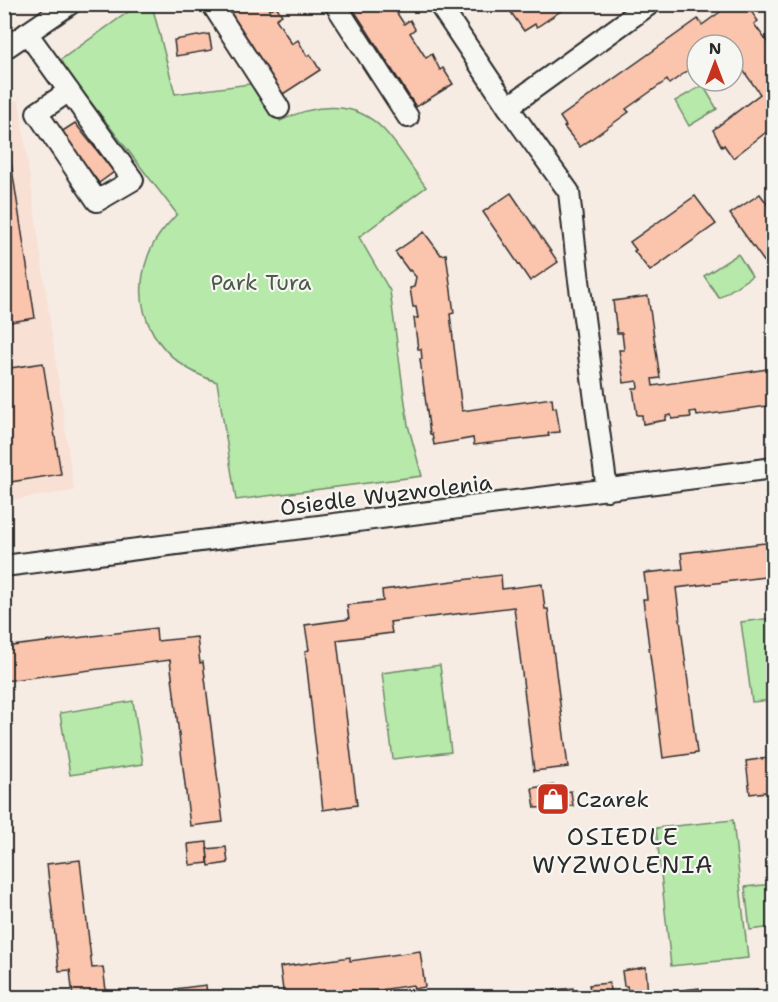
<svg xmlns="http://www.w3.org/2000/svg" width="778" height="1002" font-family="'Shantell Sans',sans-serif">
<rect width="100%" height="100%" fill="#f7ece4"/>
<filter id="ink" filterUnits="userSpaceOnUse"><feTurbulence type="fractalNoise" baseFrequency=".0167" numOctaves="2"/><feDisplacementMap in="SourceGraphic" scale="12" xChannelSelector="R" yChannelSelector="G"/><feConvolveMatrix kernelMatrix="1 2 1 2 8 2 1 2 1" color-interpolation-filters="sRGB"/></filter>
<g filter="url(#ink)">
<polygon fill="#f8e0d4" points="19,100 74,491 5,501 4,102"/>
<g fill="#b6e9aa" stroke="#708a6a" stroke-width="1.5">
<path d="M138 5H152L175 94 257 83 280 121C314 104 355 99 384 130 400 147 412 169 426 187L359 237 390 291 408 425 422 476 236 500 217 382C161 363 127 315 148 256 154 239 165 227 177 214L59 61Z"/>
<polygon points="703,85 717,109 689,126 675,101"/>
<polygon points="738,254 752,276 719,298 704,276"/>
<polygon points="773,618 773,700 752,702 741,622"/>
<polygon points="440,665 451,752 393,759 382,673"/>
<polygon points="133,701 143,764 70,775 60,713"/>
<polygon points="733,820 748,958 671,966 656,828"/>
<polygon points="773,884 773,927 750,930 745,887"/>
</g>
<g fill="#fbc4ad" stroke="#2b2b2b" stroke-width="1.5">
<polygon points="225,4 267,4 270,10 276,6 282,15 276,19 292,44 298,40 307,56 310,54 320,70 283,94"/>
<polygon points="350,4 391,4 404,24 410,20 415,29 410,33 426,58 432,54 440,70 443,68 453,84 416,107"/>
<polygon points="511,4 571,4 537,27 535,24 524,31 510,11 513,9"/>
<polygon points="731,4 746,4 758,21 754,24 774,51 774,126 733,158 724,145 722,147 713,130 760,94 733,56 733,45 697,45 697,64 669,84 667,80 626,109 629,112 580,147 564,127 566,126 560,117 698,19 702,25"/>
<polygon points="209,34 212,50 176,56 174,40"/>
<polygon points="5,123 35,318 4,323 4,123"/>
<polygon points="75,123 114,172 99,183 61,132"/>
<polygon points="511,193 558,262 530,281 483,212"/>
<polygon points="760,194 774,213 773,274 730,214"/>
<polygon points="695,196 716,224 650,271 634,251 636,250 630,242"/>
<polygon points="424,232 441,255 446,254 454,313 450,314 462,411 552,398 553,408 556,407 560,432 548,433 549,436 474,445 473,438 434,445 432,434 430,434 420,359 422,359 421,349 418,349 414,318 418,318 416,307 413,307 410,288 414,287 416,277 410,270 409,271 395,252"/>
<polygon points="648,296 660,378 652,379 653,386 774,368 774,405 697,416 696,411 690,412 691,417 672,419 671,415 666,416 666,420 643,424 642,415 637,415 633,388 638,388 637,381 624,383 619,350 624,350 622,333 617,333 613,301"/>
<polygon points="43,363 61,474 4,483 4,369"/>
<polygon points="774,542 774,576 676,588 697,753 663,758 643,599 647,599 644,573 683,569 681,553"/>
<polygon points="501,575 502,589 542,584 545,609 548,609 568,767 534,771 514,607 390,622 392,633 337,640 357,805 323,810 305,651 309,650 305,625 349,619 347,605 383,601 382,590"/>
<polygon points="156,628 157,641 197,637 200,663 203,662 223,822 190,826 170,660 4,681 4,647"/>
<polygon points="774,757 774,791 750,794 746,761"/>
<polygon points="554,785 555,793 571,791 573,806 535,808 532,788"/>
<polygon points="207,842 208,863 190,865 188,844"/>
<polygon points="226,847 228,863 209,866 207,849"/>
<polygon points="80,860 92,968 103,967 107,998 73,998 70,970 59,971 47,864"/>
<polygon points="420,951 425,987 414,989 413,985 354,994 354,990 300,998 284,998 280,967 350,957 350,961"/>
<polygon points="646,967 648,998 629,998 627,986 624,986 622,971"/>
<polygon points="609,983 611,998 555,998 554,990 573,988 575,997 591,994 589,985"/>
<polygon points="206,985 207,998 176,998 175,989"/>
<polygon points="699,988 700,998 684,998 683,990"/>
<polygon points="760,990 761,997 742,998 741,993"/>
</g>
<g fill="none" stroke-linecap="round" stroke-linejoin="round">
<defs>
<g id="minor">
<polyline points="212,4 279,108"/>
<polyline points="335,4 408,117"/>
<polyline points="439,4 508,107"/>
<polyline points="27,33 133,180 97,201 37,113 69,91"/>
<polyline points="4,49 70,4"/>
<polyline points="607,490 578,273 569,192 508,107 650,4"/>
<polyline points="4,566 774,468"/>
</g>
</defs>
<use href="#minor" stroke="#2b2b2b" stroke-width="24"/>
<use href="#minor" stroke="#f6f6f2" stroke-width="20"/>
</g>
</g>
<defs>
<symbol id="shop-square" viewBox="-11 -11 22 22"><rect x="-9" y="-9" width="18" height="18" rx="4" fill="#c8321e" stroke="#f6f6f2"/><path d="M-5-2.5h2.3a2.7 3.5 0 0 1 5.4 0H5L5.5 6h-11ZM-1.5-2.5h3a1.5 2.3 0 0 0-3 0Z" fill="#fff"/></symbol>
</defs>
<g fill-rule="evenodd">
<use href="#shop-square" x="534" y="780" width="38" height="38"/>
</g>
<g text-anchor="middle" dominant-baseline="central" stroke-width="4.5" stroke-linejoin="round" paint-order="stroke">
<g font-size="22" fill="#4e5a4b" stroke="#f6f6f2">
<text x="261" y="282">Park Tura</text>
</g>
<g font-size="22" fill="#2b2b2b" stroke="#f6f6f2">
<text transform="translate(386 495) rotate(-7)">Osiedle Wyzwolenia</text>
</g>
<g font-size="22" fill="#2b2b2b" stroke="#f6f6f2" text-anchor="start">
<text x="576" y="799">Czarek</text>
</g>
<g font-size="24" letter-spacing="1.5" fill="#2b2b2b" stroke="#f6f6f2">
<text x="623" y="837">OSIEDLE<tspan x="623" dy="28">WYZWOLENIA</tspan></text>
</g>
</g>
<rect width="778" height="1002" fill="none" stroke="#f6f6f2" stroke-width="24"/>
<rect x="12" y="12" width="754" height="978" fill="none" stroke="#2b2b2b" stroke-width="2" filter="url(#ink)"/>
<g transform="translate(715 63)"><circle r="28" fill="#f6f6f2" stroke="#a5a5a2" stroke-width="1.5"/>
<path d="M0-4.5L10 22L0 15L-10 22Z" fill="#c8321e"/>
<text y="-9" font-size="16" font-weight="bold" text-anchor="middle" fill="#2b2b2b">N</text>
</g>
</svg>
